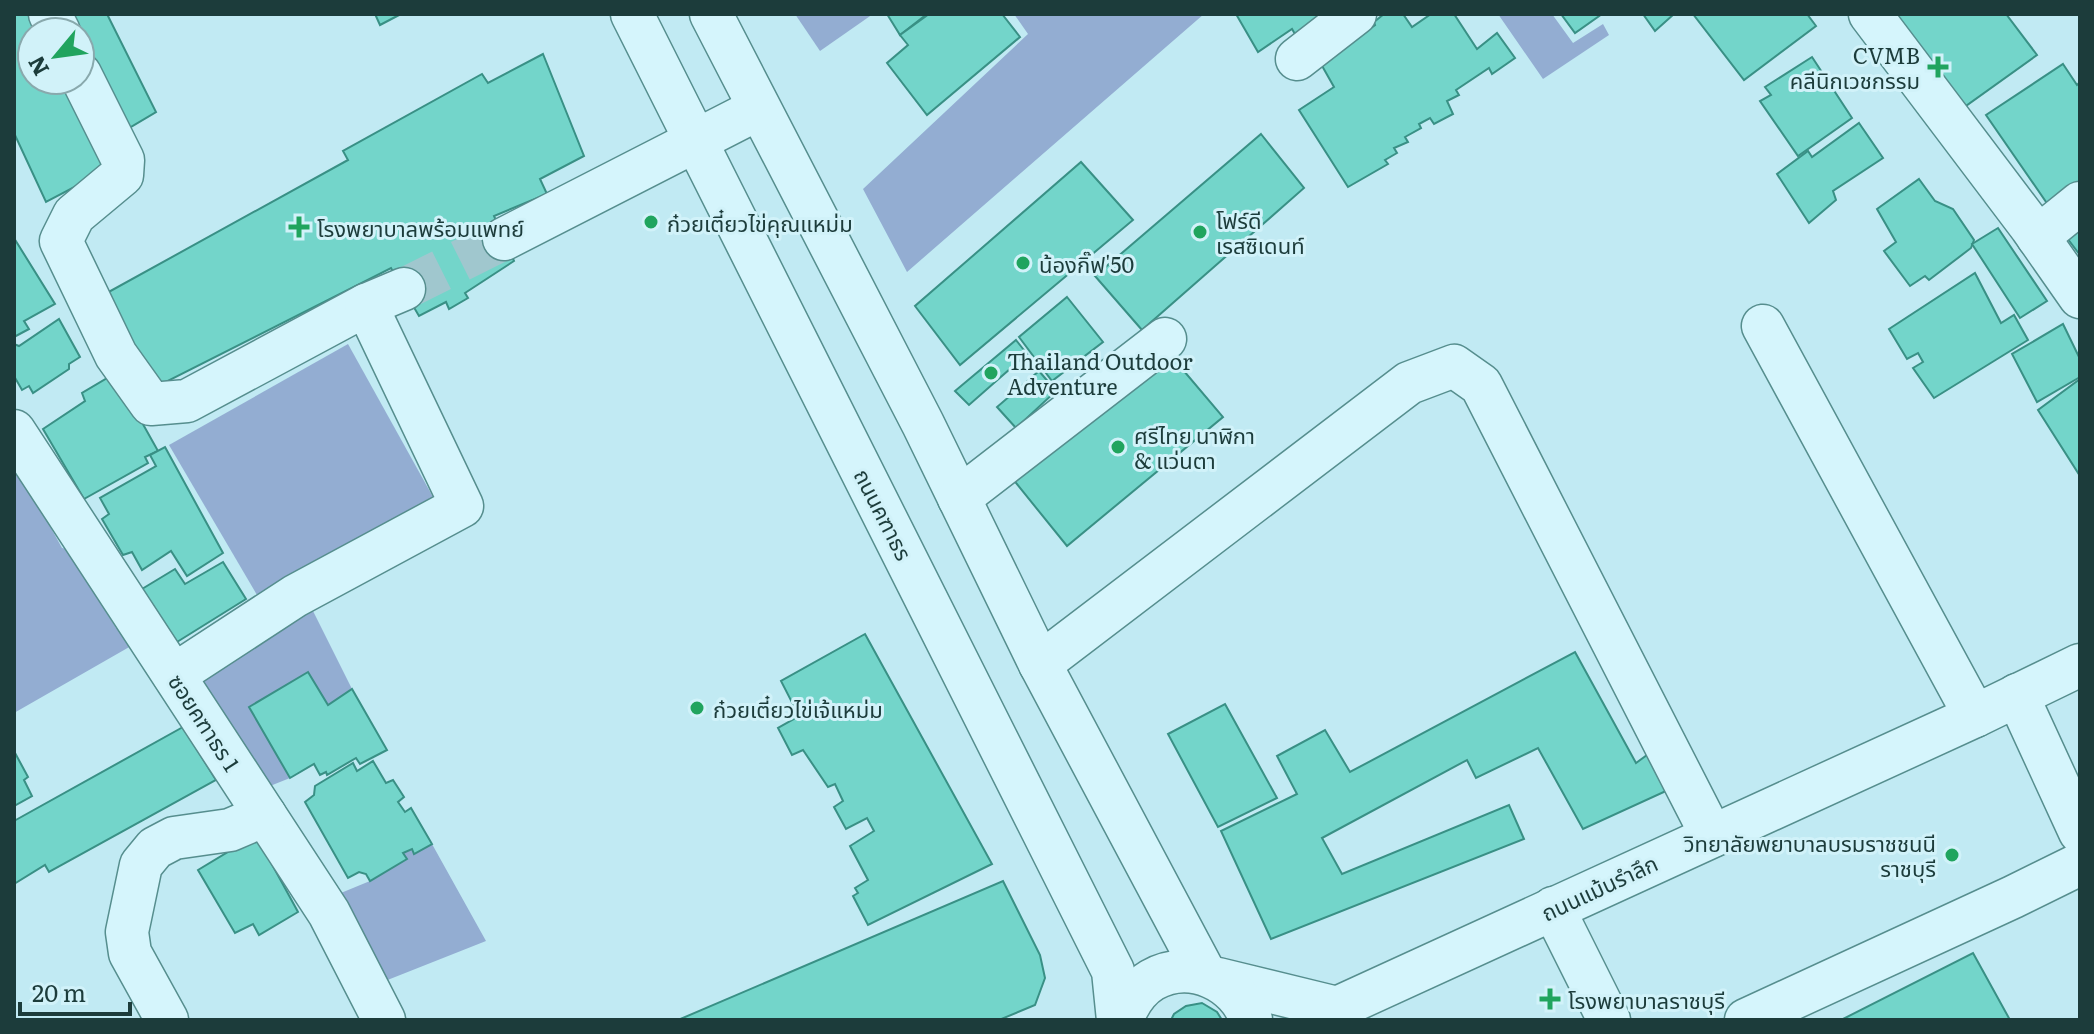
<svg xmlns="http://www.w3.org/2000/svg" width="2094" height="1034" font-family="Literata,'Noto Sans Thai',serif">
<rect width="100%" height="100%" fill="#c1eaf3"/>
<g fill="#93add2">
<polygon points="795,14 873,14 820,51"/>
<polygon points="1014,14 1204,14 907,272 863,189 1028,34"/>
<polygon points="1498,14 1552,14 1573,43 1603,24 1609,35 1543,79"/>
<polygon points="348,344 433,497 257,595 169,445"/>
<polygon points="14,468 48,510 46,519 62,548 73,550 102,587 98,599 116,628 130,630 138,642 14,713"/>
<polygon points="308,601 352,689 328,705 308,672 250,707 290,778 265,788 191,674"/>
<polygon points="432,844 486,941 385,981 336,895 370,881 406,859 403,853 412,849 415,854"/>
</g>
<g fill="#73d5ca" stroke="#399085" stroke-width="2">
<polygon points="14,14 32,14 40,32 32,32 32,80 63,80 105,171 46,202 14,133"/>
<polygon points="67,14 107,14 156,112 124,131 80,40 80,32 76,32"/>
<polygon points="375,14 401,14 380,25"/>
<polygon points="887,14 927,14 900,35"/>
<polygon points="929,14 1002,14 1020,37 927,115 887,63 908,45 900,35"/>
<polygon points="1236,14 1322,14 1295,34 1292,29 1258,52"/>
<polygon points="1384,14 1403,14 1412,27 1431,14 1454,14 1477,49 1497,33 1515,58 1492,74 1489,68 1456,90 1459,95 1447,101 1453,114 1434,124 1430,118 1419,124 1421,128 1405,137 1408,142 1394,148 1397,153 1385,160 1388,164 1348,187 1299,110 1334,87 1321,64 1375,25 1374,22"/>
<polygon points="1561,14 1602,14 1575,33"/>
<polygon points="1643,14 1674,14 1655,31"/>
<polygon points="1693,14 1807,14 1816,26 1744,80"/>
<polygon points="1885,14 2006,14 2037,55 1956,113"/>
<polygon points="543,54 584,156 540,179 547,194 494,216 514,261 465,293 468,298 449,309 446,302 419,316 391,268 152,389 105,294 348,160 343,151 482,74 488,83"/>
<polygon points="1812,57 1852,118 1798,156 1760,101 1771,95 1765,87"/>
<polygon points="2063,64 2077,85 2080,82 2080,193 2053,212 1986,115"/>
<polygon points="1859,123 1883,158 1833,191 1836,200 1809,223 1777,174 1808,151 1812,157"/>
<polygon points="1261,134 1304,188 1142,330 1095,276"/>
<polygon points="1081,162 1133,220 960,365 915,306"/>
<polygon points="1919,179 1935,201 1953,209 1974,240 1971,248 1929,280 1925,276 1910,286 1884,251 1896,242 1877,209"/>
<polygon points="2080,216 2080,255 2061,230"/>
<polygon points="1998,228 2047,301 2020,318 1972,244"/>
<polygon points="14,238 55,304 24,321 29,329 14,337"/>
<polygon points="1975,273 2001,323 2014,315 2028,340 1934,398 1913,368 1923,362 1918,353 1907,359 1889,329"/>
<polygon points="1067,297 1103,342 1052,381 1019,337"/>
<polygon points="59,319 80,357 69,364 69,369 33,393 29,386 22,390 14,376 14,344 19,346"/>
<polygon points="2063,324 2080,359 2080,377 2037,402 2012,354"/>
<polygon points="1016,340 1027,354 969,405 955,391"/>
<polygon points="1167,351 1223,417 1067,546 1012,478"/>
<polygon points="1039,371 1056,391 1016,428 997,407"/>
<polygon points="109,377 121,385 158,451 145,457 148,463 84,499 43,429 85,401 82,393"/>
<polygon points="2080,379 2080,476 2038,410"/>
<polygon points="165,447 223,553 187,576 171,551 142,570 132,552 123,555 102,519 109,514 100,498 156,466 150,455"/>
<polygon points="223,562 246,599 177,642 142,589 175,569 185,584"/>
<polygon points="865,634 992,864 868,925 853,896 858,893 855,888 868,880 850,846 874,831 867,818 846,829 834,807 843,801 835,784 828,787 803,750 792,755 778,728 799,716 781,681"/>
<polygon points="1575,652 1636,763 1647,755 1666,791 1583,829 1538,748 1476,778 1467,760 1322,838 1342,874 1509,805 1524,839 1271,939 1221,831 1297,794 1277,756 1325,730 1350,772"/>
<polygon points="308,672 328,705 352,689 387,750 360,764 356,758 327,775 326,772 320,775 314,764 290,778 249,707"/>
<polygon points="1225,704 1277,798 1218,827 1168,734"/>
<polygon points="183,727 216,780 49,872 45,865 14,884 14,821"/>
<polygon points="14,751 28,777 24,780 32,796 14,806"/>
<polygon points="373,761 386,783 393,780 404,797 398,802 405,812 411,808 432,844 414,854 412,849 403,853 407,859 370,881 366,874 359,872 348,878 305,802 314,795 315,786 353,763 357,771"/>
<polygon points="256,835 298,912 259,935 253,924 235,933 198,870"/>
<polygon points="1003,881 1040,955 1045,978 1035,1005 999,1020 678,1020"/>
<polygon points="1973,953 2010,1020 1841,1020"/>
<polygon points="1202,1003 1217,1012 1222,1020 1171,1020 1174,1014 1186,1006"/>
</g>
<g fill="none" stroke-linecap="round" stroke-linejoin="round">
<polyline stroke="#a0c7ce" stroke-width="42" stroke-dasharray="42 21" stroke-linecap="butt" points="404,289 504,239"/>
<defs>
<g id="minor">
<polyline points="50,14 59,32"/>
<polyline points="632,14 1113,971 1118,1020"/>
<polyline points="711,14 923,424 1040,664 1205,974"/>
<polyline points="1870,14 2031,227 2080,297"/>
<polyline points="1297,59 1355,14"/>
<polyline points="80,74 123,160 122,175 74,215 61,241 116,355 151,404 187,401 366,305 462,506 295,596 174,675"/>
<polyline points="2038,237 2080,203"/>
<polyline points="504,239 758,109"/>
<polyline points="366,305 404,289"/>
<polyline points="1763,326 1975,716"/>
<polyline points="14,431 329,913 384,1020"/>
<polyline points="959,498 1165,339"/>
<polyline points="1040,664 1409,383 1454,366 1481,385 1712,836"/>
<polyline points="2017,695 2080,832"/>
<polyline points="1553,908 1609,1020"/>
<polyline points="1218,979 1337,1008"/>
<polyline points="167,1020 130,953 127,932 141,865 155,848 174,838 230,830 265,815"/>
<path d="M1122 1020C1128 1004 1137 989 1152 980 1191 958 1238 981 1251 1020"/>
<polyline points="1322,1020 1337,1008 1975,716 2080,665"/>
<polyline points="1746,1020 2013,897 2080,864"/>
</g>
</defs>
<use href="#minor" stroke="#568e8e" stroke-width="45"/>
<use href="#minor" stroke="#d5f5fc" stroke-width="42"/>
</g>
<g fill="#20a45e" stroke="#d1f2f9" stroke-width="3">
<path d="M1934 55h8v8h8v8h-8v8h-8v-8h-8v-8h8z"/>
<circle cx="651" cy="222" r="8"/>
<path d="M295 215h8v8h8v8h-8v8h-8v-8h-8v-8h8z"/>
<circle cx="1200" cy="232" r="8"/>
<circle cx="1023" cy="263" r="8"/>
<circle cx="991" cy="373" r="8"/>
<circle cx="1118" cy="447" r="8"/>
<circle cx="697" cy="708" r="8"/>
<circle cx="1952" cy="855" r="8"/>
<path d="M1546 987h8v8h8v8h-8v8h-8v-8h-8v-8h8z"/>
</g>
<g text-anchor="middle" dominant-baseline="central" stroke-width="6" stroke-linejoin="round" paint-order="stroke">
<g font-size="22" fill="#1c3c3b" stroke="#d1f2f9" text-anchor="start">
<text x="1920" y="54" text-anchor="end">CVMB<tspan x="1920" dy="25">คลีนิกเวชกรรม</tspan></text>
<text x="1216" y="219">โฟร์ดี<tspan x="1216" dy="25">เรสซิเดนท์</tspan></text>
<text x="667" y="222">ก๋วยเตี๋ยวไข่คุณแหม่ม</text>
<text x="317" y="227">โรงพยาบาลพร้อมแพทย์</text>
<text x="1039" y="263">น้องกิ๊ฟ'50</text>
<text x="1007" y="360">Thailand Outdoor<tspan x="1007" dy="25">Adventure</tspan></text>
<text x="1134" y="434">ศรีไทย นาฬิกา<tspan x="1134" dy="25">&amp; แว่นตา</tspan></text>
<text x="713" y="708">ก๋วยเตี๋ยวไข่เจ้แหม่ม</text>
<text x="1936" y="842" text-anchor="end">วิทยาลัยพยาบาลบรมราชชนนี<tspan x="1936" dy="25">ราชบุรี</tspan></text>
<text x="1568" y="999">โรงพยาบาลราชบุรี</text>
</g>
<g font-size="22" fill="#1c3c3b" stroke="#d1f2f9">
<text transform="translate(884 514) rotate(63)">ถนนคฑาธร</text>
<text transform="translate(205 722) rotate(57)">ซอยคฑาธร 1</text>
<text transform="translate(1599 887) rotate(-25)">ถนนแม้นรำลึก</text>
</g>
</g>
<rect width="2094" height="1034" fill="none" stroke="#1c3c3b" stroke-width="32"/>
<g transform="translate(56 56) rotate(241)"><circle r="38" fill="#d1f2f9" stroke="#89a9ad" stroke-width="2"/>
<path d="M0-6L14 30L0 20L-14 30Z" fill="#20a45e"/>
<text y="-12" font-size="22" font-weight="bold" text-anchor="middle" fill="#1c3c3b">N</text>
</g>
<path d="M20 1002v12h110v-12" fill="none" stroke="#1c3c3b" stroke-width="4"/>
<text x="32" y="1002" font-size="24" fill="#1c3c3b" stroke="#d1f2f9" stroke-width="6" paint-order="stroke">20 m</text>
</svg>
